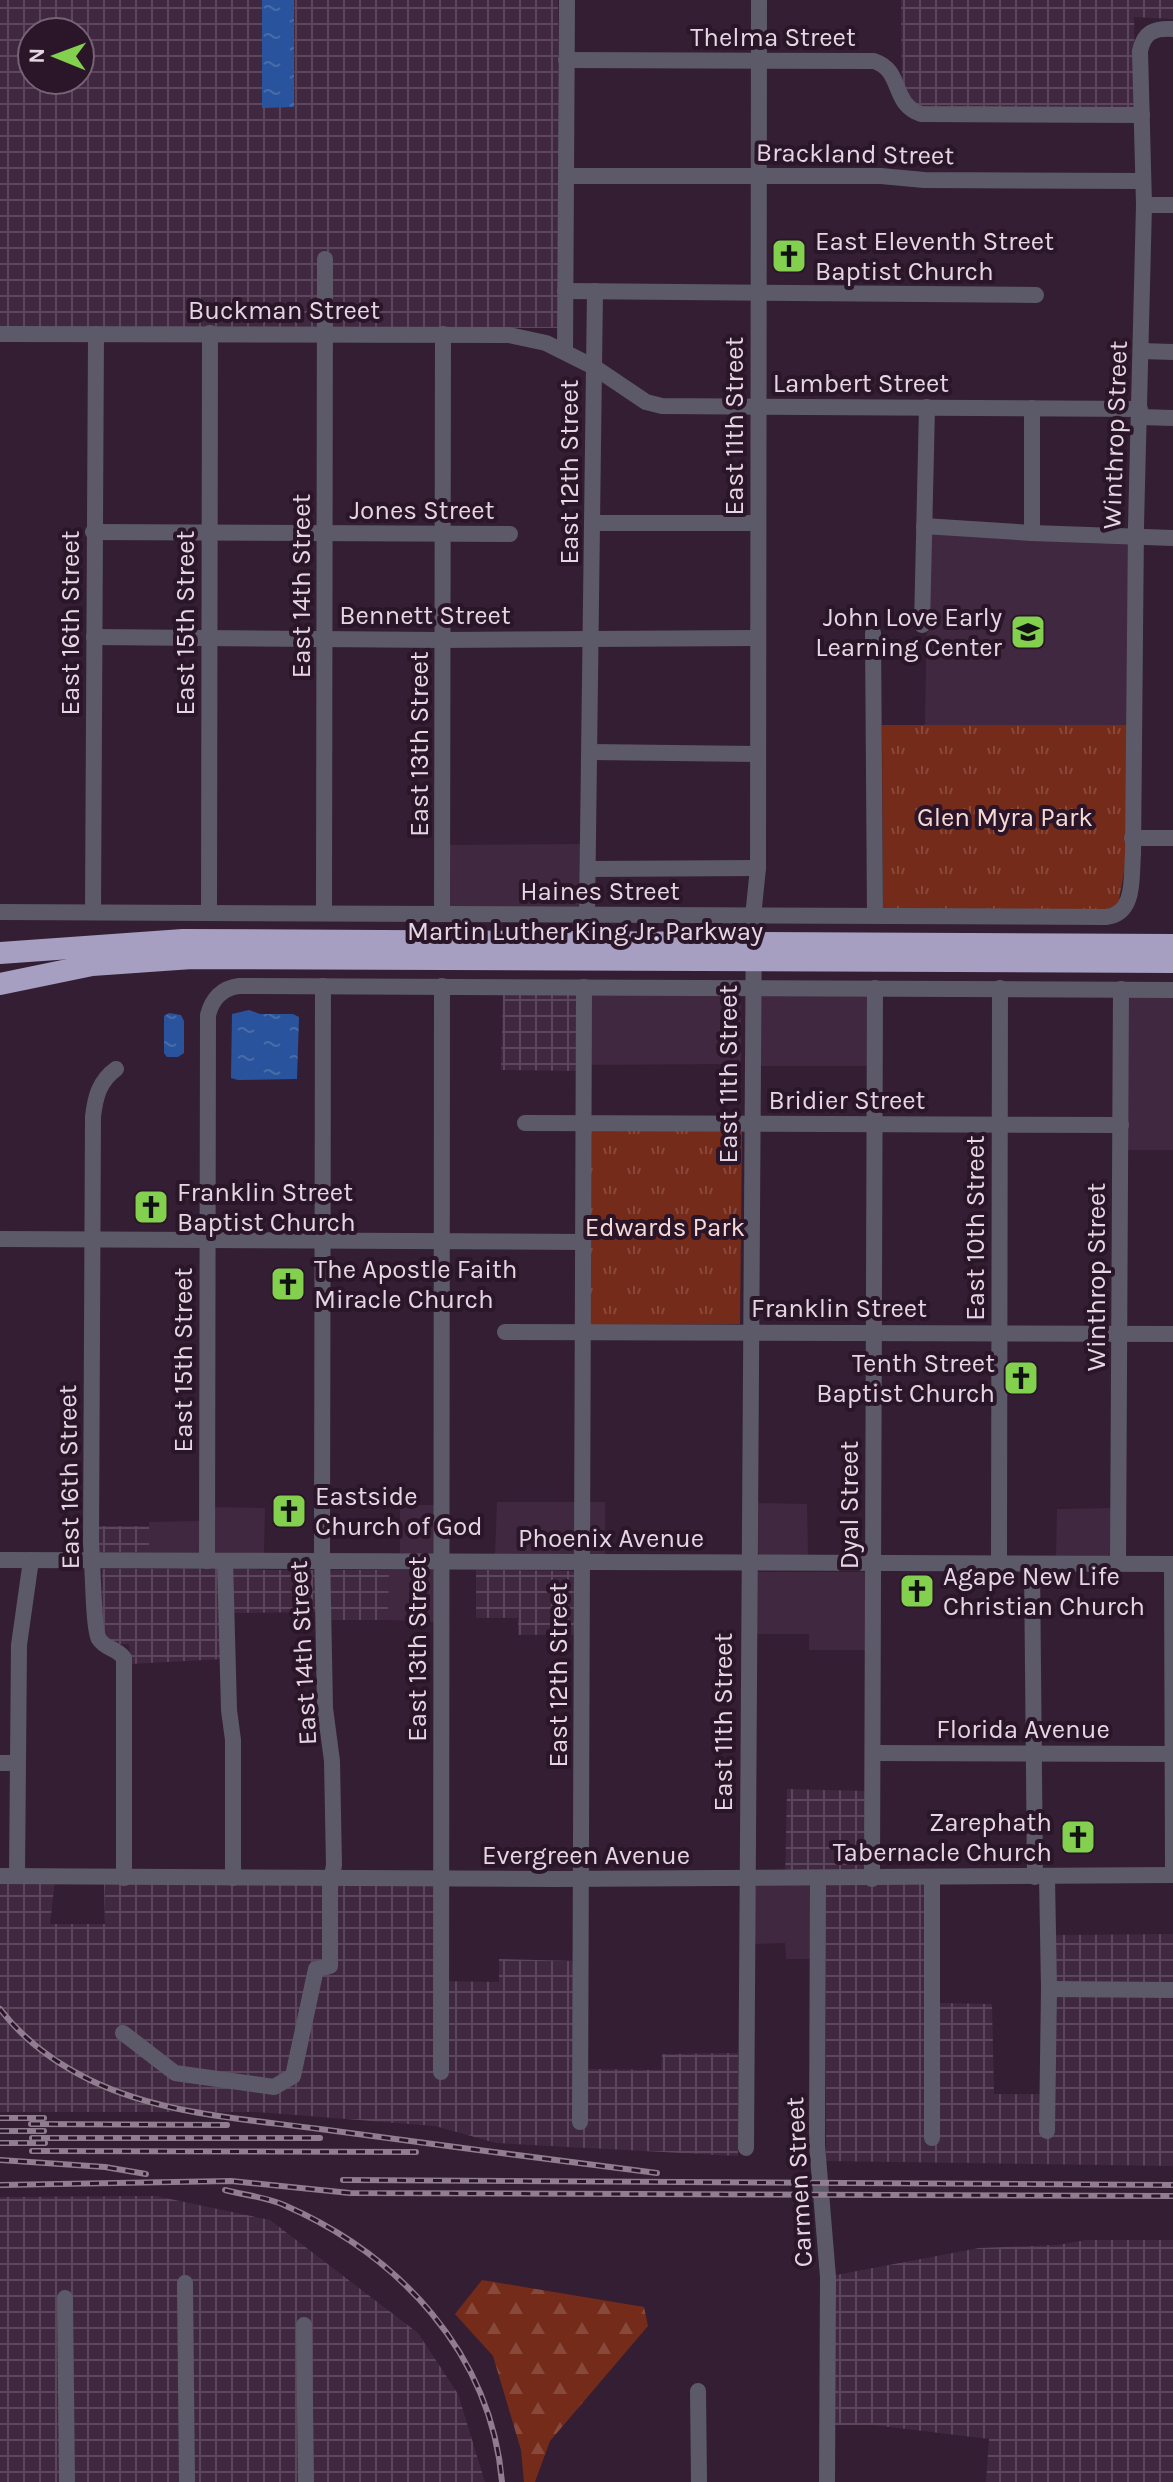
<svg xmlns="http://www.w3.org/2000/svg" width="1173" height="2482" font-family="Karla,sans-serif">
<defs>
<pattern id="industrial-grid" width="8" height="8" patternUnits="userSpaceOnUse" patternTransform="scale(2)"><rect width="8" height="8" fill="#412841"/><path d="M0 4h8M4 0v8" fill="none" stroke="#5c465c"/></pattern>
<pattern id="forest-firs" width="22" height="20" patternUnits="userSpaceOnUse" patternTransform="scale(2)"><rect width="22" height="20" fill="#752b1a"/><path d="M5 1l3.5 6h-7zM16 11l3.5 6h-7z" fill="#88493b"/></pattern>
<pattern id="park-tufts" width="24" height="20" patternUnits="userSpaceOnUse" patternTransform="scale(2)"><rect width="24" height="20" fill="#752b1a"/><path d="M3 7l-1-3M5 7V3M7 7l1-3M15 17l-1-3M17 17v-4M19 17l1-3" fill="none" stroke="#88493b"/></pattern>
<pattern id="water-ripples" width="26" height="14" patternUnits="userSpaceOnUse" patternTransform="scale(2)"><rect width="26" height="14" fill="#29539c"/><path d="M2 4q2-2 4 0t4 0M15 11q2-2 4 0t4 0" fill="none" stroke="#486baa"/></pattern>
</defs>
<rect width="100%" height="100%" fill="#341e33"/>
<g fill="#412841">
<polygon points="928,531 1129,539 1128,725 925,725"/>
<polygon points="582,844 582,909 448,908 448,845"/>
<polygon points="579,992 730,994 741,1000 741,1064 578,1065"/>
<polygon points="766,993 868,994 868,1066 758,1066 760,997"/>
<polygon points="1126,995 1173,995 1173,1150 1125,1150"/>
<polygon points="497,1502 605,1502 605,1554 495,1554"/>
<polygon points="756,1503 807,1504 808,1555 760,1555 755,1549"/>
<rect x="400" y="1505" width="35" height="48"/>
<polygon points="201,1507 265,1508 264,1553 149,1552 149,1522 201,1521"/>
<polygon points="1113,1508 1113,1556 1056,1556 1057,1509"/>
<polygon points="389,1570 436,1570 435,1622 388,1620"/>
<polygon points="754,1572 867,1572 867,1650 809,1650 809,1634 754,1634"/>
<polygon points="752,1883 826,1883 826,1959 786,1959 785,1943 752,1944"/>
</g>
<g fill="url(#industrial-grid)" fill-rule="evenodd">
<path d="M0 0H558L560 328 0 327ZM32 32H80V80H32Z"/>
<polygon points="901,0 1173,0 1173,19 1134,17 1136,109 928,110 912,104 902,90"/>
<polygon points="503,992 579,992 578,1071 501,1070"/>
<rect x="96" y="1526" width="53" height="26"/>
<polygon points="209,1566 266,1570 389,1570 388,1620 318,1620 318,1612 222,1613 223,1659 131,1664 129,1644 116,1644 106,1640 101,1629 102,1569 177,1569"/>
<polygon points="476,1570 576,1571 577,1635 518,1635 518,1618 476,1618"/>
<polygon points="787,1789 868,1791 867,1883 939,1883 939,2003 992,2004 994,2094 1052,2094 1054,1935 1173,1934 1173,2166 826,2161 826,1884 785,1883"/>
<polygon points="55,1881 50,1924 105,1924 104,1882 435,1884 436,1981 499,1982 499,1959 575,1961 575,2069 661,2070 662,2054 738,2053 738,2156 496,2143 435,2126 257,2112 0,2112 0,1882"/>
<polygon points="156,2196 270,2220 418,2333 458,2394 485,2482 0,2482 0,2197"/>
<polygon points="1086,2240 1173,2240 1173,2482 986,2482 989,2439 873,2425 820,2425 820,2278 979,2248 1058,2245"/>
</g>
<polygon fill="url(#forest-firs)" points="482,2280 644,2307 648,2326 550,2441 535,2482 524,2482 521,2450 493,2356 455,2314"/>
<g fill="url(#park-tufts)">
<polygon points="882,725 1128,725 1125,866 1118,906 1103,910 883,909"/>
<polygon points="590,1129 742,1129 740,1324 590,1325"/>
</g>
<g fill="url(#water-ripples)">
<polygon points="262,0 294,0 294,107 262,108"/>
<polygon points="249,1010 260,1014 293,1014 299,1017 297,1079 238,1080 231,1078 232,1014"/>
<polygon points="169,1013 181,1015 184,1021 184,1053 178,1057 167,1057 164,1053 164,1016"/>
</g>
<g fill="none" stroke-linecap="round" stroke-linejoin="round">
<g stroke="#5c5a68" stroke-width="16">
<path d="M566 60 874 61C904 71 890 103 921 114L1142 115"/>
<polyline points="566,176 881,176 924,180 1143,181"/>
<polyline points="1144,205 1173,205"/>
<polyline points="565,291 1036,295"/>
<polyline points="595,291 594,367 646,402 662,406 1140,409"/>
<polyline points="0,334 509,335 546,343 594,367 587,915"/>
<polyline points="1141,351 1173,352"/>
<polyline points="565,352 567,0"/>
<polyline points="1140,417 1173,418"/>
<polyline points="593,523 757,523"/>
<polyline points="924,526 1032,533 1173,538"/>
<polyline points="93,532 510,534"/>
<polyline points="1032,533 1032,408"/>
<polyline points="922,625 927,407"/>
<polyline points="873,633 875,916"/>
<polyline points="94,637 443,640 757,638"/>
<polyline points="590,752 757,754"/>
<polyline points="1132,838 1173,838"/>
<polyline points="588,869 758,868"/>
<path d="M0 912 1106 917C1136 914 1131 877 1133 854L1136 526 1144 205 1140 51C1144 32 1154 28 1173 29"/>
<polyline points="93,912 96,334"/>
<polyline points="209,913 210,333"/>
<polyline points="324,913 325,259"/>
<polyline points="442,914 443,334"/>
<path d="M116 1069C99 1081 95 1098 93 1117L91 1544C93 1562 93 1630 99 1639 105 1649 117 1648 124 1658V1878"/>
<polyline points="525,1123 1121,1125"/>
<polyline points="0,1239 583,1242"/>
<polyline points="505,1332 1173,1334"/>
<polyline points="0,1560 1173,1564"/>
<path d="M207 1561 208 1015C212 999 222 988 239 986L1173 990"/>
<polyline points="225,1561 229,1710 233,1740 233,1878"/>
<polyline points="999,1564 1000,988"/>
<polyline points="1032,1564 1035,1877"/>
<polyline points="1118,1564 1121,989"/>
<polyline points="1172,1564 1173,1866"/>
<polyline points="873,1753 1173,1754"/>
<polyline points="0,1763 17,1763"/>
<polyline points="0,1876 554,1879 1173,1875"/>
<polyline points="17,1876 19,1645 31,1560"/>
<polyline points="1047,1877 1049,1989 1047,2131"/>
<polyline points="818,1879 817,2145 828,2277 827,2482"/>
<polyline points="872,1879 875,988"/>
<polyline points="1049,1989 1173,1990"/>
<polyline points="123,2033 175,2073 274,2087 293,2076 316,1969 330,1966 330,1887 334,1865 332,1761 325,1708 322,1551 323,986"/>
<polyline points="441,2072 442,986"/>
<polyline points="580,2122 584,987"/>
<polyline points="932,2138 932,1878"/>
<polyline points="746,2148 754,907 758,868 759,0"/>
<polyline points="185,2283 187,2482"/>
<polyline points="65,2298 67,2482"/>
<polyline points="304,2325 306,2482"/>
<polyline points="698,2391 699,2482"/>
</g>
<g stroke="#a69fc1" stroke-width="22">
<polyline points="0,953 183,940 1173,945"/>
<polyline points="0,984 92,965 192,958 1173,962"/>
</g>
<defs>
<g id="rail">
<path d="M0 2009C23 2039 55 2063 90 2080 160 2114 244 2119 320 2129 432 2144 545 2159 657 2173"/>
<polyline points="0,2118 44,2118"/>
<polyline points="31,2124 227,2125"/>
<polyline points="0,2131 44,2131"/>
<polyline points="32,2138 320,2138"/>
<polyline points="0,2143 45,2143"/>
<polyline points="32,2151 416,2152"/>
<polyline points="0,2160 105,2167 146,2174"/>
<polyline points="343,2180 1173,2185"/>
<polyline points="0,2185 231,2181 350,2193 1173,2196"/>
<path d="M225 2190C244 2195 266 2197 284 2205 399 2255 491 2353 502 2482"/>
</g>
</defs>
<use href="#rail" stroke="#907d8f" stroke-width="6"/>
<use href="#rail" stroke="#2a1529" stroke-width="3" stroke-dasharray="9" stroke-linecap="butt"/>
</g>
<defs>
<symbol id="church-square" viewBox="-11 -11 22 22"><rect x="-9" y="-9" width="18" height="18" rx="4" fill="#83d04e" stroke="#2a1529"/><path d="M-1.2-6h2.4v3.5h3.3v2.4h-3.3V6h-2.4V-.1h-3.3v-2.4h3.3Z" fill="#111"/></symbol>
<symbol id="school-square" viewBox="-11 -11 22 22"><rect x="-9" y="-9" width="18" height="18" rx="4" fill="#83d04e" stroke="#2a1529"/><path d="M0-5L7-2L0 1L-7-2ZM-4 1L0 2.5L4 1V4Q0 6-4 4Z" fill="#111"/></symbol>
</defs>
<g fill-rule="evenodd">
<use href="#church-square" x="769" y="236" width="40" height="40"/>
<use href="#school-square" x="1008" y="612" width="40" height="40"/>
<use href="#church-square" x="131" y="1187" width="40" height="40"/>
<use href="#church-square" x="268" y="1264" width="40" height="40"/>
<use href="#church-square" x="1001" y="1358" width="40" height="40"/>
<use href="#church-square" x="269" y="1491" width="40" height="40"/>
<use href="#church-square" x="897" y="1571" width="40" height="40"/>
<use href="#church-square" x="1058" y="1817" width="40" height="40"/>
</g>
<g text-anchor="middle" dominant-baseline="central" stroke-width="8" stroke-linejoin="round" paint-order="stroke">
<g font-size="26" fill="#e5d6e4" stroke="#2a1529">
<text x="773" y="37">Thelma Street</text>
<text transform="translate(855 154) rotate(1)">Brackland Street</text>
<text x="284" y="310">Buckman Street</text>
<text x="861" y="383">Lambert Street</text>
<text transform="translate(734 426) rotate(-90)">East 11th Street</text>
<text transform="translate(1115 435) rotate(-88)">Winthrop Street</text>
<text transform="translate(569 472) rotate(-90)">East 12th Street</text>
<text x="422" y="510">Jones Street</text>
<text transform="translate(301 586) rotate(-90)">East 14th Street</text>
<text x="425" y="615">Bennett Street</text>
<text transform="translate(70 623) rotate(-90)">East 16th Street</text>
<text transform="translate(185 623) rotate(-90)">East 15th Street</text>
<text transform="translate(419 744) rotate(-90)">East 13th Street</text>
<text x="600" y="891">Haines Street</text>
<text x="585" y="931">Martin Luther King Jr. Parkway</text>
<text transform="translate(728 1074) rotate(-90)">East 11th Street</text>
<text x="847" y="1100">Bridier Street</text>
<text transform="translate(975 1228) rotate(-90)">East 10th Street</text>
<text transform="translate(1096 1277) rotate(-90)">Winthrop Street</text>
<text x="839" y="1308">Franklin Street</text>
<text transform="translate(183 1360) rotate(-90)">East 15th Street</text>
<text transform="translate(69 1477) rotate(-91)">East 16th Street</text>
<text transform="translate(849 1505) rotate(-90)">Dyal Street</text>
<text x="611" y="1538">Phoenix Avenue</text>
<text transform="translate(417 1649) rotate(-90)">East 13th Street</text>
<text transform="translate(303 1653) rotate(-93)">East 14th Street</text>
<text transform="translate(558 1675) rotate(-90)">East 12th Street</text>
<text transform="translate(723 1722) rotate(-90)">East 11th Street</text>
<text x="1023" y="1729">Florida Avenue</text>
<text x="586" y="1855">Evergreen Avenue</text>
<text transform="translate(799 2182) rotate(-93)">Carmen Street</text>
</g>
<g font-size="26" fill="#e5d6e4" stroke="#2a1529" text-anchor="start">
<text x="815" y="241">East Eleventh Street<tspan x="815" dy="30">Baptist Church</tspan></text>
<text x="1002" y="617" text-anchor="end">John Love Early<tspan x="1002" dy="30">Learning Center</tspan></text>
<text x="177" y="1192">Franklin Street<tspan x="177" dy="30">Baptist Church</tspan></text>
<text x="314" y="1269">The Apostle Faith<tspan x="314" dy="30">Miracle Church</tspan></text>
<text x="995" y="1363" text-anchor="end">Tenth Street<tspan x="995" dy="30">Baptist Church</tspan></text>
<text x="315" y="1496">Eastside<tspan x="315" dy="30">Church of God</tspan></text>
<text x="943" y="1576">Agape New Life<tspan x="943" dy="30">Christian Church</tspan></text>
<text x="1052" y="1822" text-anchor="end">Zarephath<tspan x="1052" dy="30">Tabernacle Church</tspan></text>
</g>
<g font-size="26" fill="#f6dbd4" stroke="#2a1529">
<text x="1005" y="817">Glen Myra Park</text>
<text x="665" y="1227">Edwards Park</text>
</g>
</g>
<g transform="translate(56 56) rotate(271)"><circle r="38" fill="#2a1529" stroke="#756274" stroke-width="2"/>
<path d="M0-6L14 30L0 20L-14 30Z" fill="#83d04e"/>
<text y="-12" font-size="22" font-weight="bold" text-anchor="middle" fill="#e5d6e4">N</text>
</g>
</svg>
